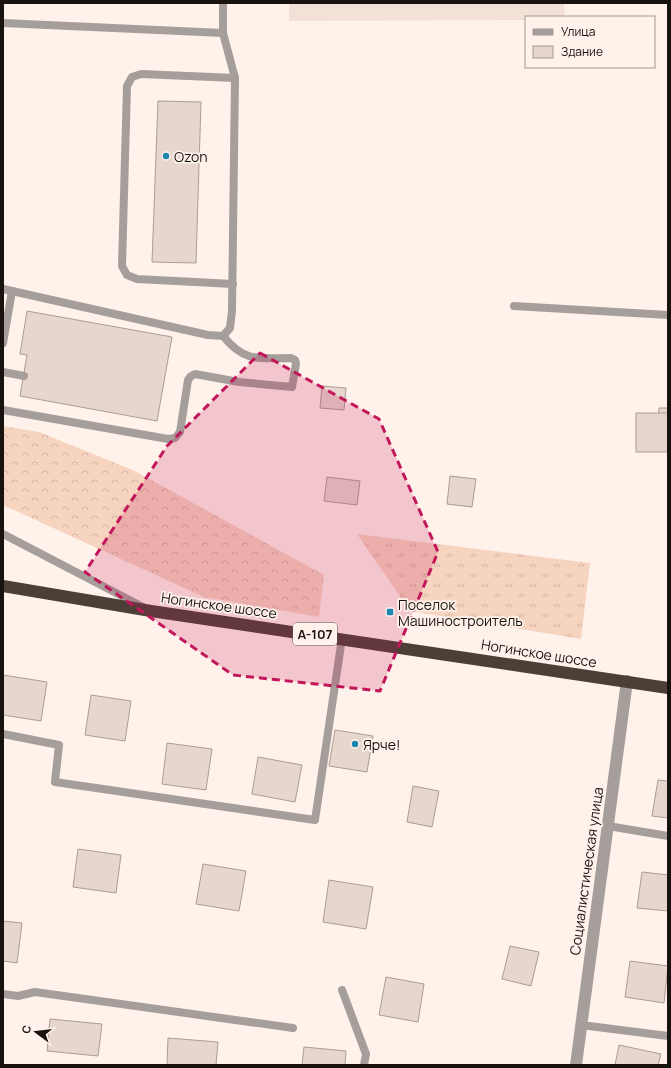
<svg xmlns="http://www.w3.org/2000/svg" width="671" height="1068" font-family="Manrope,sans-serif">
<defs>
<pattern id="grass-tufts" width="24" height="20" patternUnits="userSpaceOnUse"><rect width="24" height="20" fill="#f7d4c0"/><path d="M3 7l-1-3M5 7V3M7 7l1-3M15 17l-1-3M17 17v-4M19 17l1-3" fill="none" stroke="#d3b5a4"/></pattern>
<pattern id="forest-crowns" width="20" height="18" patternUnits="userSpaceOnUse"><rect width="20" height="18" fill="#f7d4c0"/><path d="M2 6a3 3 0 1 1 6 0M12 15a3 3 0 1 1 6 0" fill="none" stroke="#d3b5a4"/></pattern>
</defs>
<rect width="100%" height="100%" fill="#fff2eb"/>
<polygon fill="#f3e0d7" points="289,3 564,3 565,17 526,17 526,20 289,21"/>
<polygon fill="url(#grass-tufts)" points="357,534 590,563 581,639 410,611"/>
<polygon fill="url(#forest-crowns)" points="3,426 39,432 135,471 324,575 319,617 204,597 3,505"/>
<g fill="#e6d6ce" stroke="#ab9c94">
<polygon points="158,101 201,102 196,263 152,262"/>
<polygon points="27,311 172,337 157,421 20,396 27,355 20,354"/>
<polygon points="322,386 346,388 344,410 320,408"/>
<polygon points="659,408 668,408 668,422 658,422"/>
<rect x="636" y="413" width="32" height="39"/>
<polygon points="450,476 476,479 472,507 447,504"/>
<polygon points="327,477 360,481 357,505 324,501"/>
<polygon points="3,675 47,682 41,721 3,715"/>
<polygon points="91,695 131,701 125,741 85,735"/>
<polygon points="335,730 373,736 367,772 329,766"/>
<polygon points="167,743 212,749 206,790 162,784"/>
<polygon points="258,757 302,765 295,802 252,794"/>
<polygon points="658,780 668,781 668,818 652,816"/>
<polygon points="413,786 439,791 432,827 407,822"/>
<polygon points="78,849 121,855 116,893 73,887"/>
<polygon points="203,864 246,871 239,911 196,904"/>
<polygon points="642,872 668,875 668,911 637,908"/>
<polygon points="329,880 373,887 366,929 323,922"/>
<polygon points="3,921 22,923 17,963 3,961"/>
<polygon points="510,946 539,952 531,986 502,979"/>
<polygon points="630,961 668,966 664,1003 625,997"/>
<polygon points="386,977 424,984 418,1022 379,1015"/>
<polygon points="50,1019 102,1024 98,1056 47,1051"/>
<polygon points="168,1038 218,1042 216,1065 167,1065"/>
<polygon points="619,1045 661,1054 658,1065 615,1065"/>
<polygon points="304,1047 346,1051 345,1065 302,1065"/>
</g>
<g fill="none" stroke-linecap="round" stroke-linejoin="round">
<g stroke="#a59e9a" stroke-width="8">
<polyline points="3,23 223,33 223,3"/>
<polyline points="233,284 137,279 127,275 122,266 127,86 132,77 141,74 235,78"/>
<polyline points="3,289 208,335 223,336 230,328 232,311 235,78 223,33"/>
<polyline points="514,306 668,315"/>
<polyline points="3,343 12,291"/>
<polyline points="3,372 24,376"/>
<path d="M3 410 168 439 175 438 180 432 188 380 191 376 195 374 239 382 292 387 296 364 295 360 291 358C259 358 245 363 223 336"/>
<polyline points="3,534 143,607"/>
<polyline points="3,734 59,745 55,782 315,820 342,638"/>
<polyline points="608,826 668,836"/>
<polyline points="342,990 366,1054 364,1065"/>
<polyline points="3,994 18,996 35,992 293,1028"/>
<polyline points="581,1025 668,1036"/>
</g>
<polyline stroke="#a59e9a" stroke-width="12" points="576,1065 627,681"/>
<polyline stroke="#4c3f38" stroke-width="12" points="3,586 151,611 668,688"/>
</g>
<path fill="#c2185b" fill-opacity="0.2" stroke="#c2185b" stroke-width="3" stroke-dasharray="8 5" stroke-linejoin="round" d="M260 353 379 419 438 552 380 691 233 675 85 572 167 446Z"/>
<g fill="#1f86af" stroke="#fff2eb" stroke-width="1.5">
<circle cx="166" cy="156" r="4"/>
<rect x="386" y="608" width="8" height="8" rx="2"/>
<circle cx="355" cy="744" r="4"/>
</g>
<g text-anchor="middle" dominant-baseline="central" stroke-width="3.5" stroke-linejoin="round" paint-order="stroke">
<rect fill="#fff2eb" stroke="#5e5652" stroke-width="1" x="293" y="623" width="44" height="22" rx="3"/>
<g font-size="13" font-weight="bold" fill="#191310">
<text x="315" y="634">А-107</text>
</g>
<g font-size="14" fill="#191310" stroke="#fff2eb" text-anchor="start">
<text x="174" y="156">Ozon</text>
<text x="398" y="604">Поселок<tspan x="398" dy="16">Машиностроитель</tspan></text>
<text x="363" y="744">Ярче!</text>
</g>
<g font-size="14" fill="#191310" stroke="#fff2eb">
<text transform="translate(219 605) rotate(8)">Ногинское шоссе</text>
<text transform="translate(539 653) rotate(9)">Ногинское шоссе</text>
<text transform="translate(586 871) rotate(-82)">Социалистическая улица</text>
</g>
</g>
<rect width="671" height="1068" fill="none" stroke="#191310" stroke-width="8"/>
<rect x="525" y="16" width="130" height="52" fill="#fff2eb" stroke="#a39993"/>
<rect x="533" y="29" width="20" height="6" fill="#a59e9a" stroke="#a39993"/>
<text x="561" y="36" font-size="12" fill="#191310">Улица</text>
<rect x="533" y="46" width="20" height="12" fill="#e6d6ce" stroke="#a39993"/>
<text x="561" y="56" font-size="12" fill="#191310">Здание</text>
<g transform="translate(36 1032) rotate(285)" stroke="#fff2eb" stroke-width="3" paint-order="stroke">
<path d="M0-3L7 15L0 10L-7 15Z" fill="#191310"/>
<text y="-6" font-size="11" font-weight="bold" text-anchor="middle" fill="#191310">С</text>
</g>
</svg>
